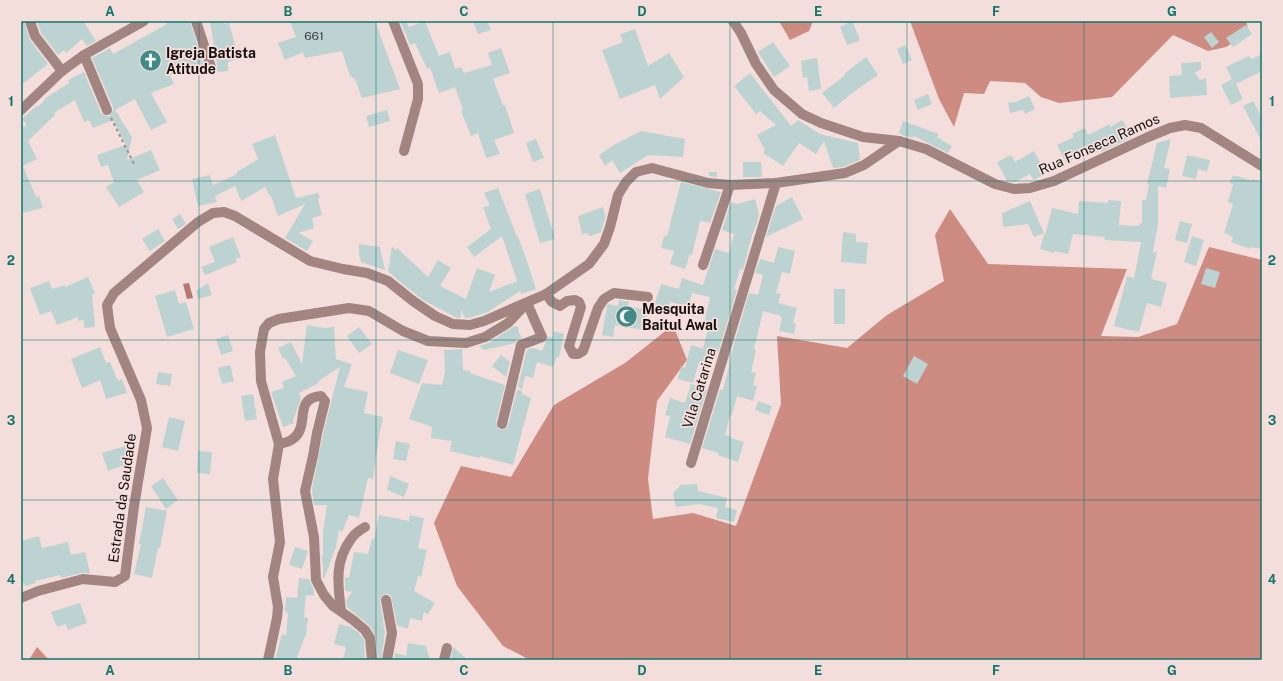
<svg xmlns="http://www.w3.org/2000/svg" width="1283" height="681" font-family="'Public Sans',sans-serif">
<rect width="100%" height="100%" fill="#f4dedb"/>
<g fill="#cd8b82">
<polygon points="779,21 813,21 809,31 790,40"/>
<polygon points="910,21 1055,21 1056,22 1058,21 1246,21 1249,32 1226,47 1208,51 1173,35 1112,97 1059,103 1041,97 1025,83 990,81 984,94 964,93 954,127 939,99"/>
<polygon points="950,209 988,264 1127,269 1101,336 1138,337 1177,324 1209,247 1262,260 1262,660 530,660 503,646 457,586 434,523 461,466 511,477 554,405 625,363 673,325 687,360 657,401 648,479 653,519 693,513 736,526 781,404 777,336 847,348 887,315 944,281 935,235"/>
<polygon points="37,647 49,660 29,660"/>
</g>
<polygon fill="#b7776f" points="189,283 193,298 187,299 183,284"/>
<g fill="#bcd3d2">
<polygon points="21,21 24,21 30,40 48,64 21,85"/>
<polygon points="37,21 83,21 96,41 87,46 82,39 66,53 64,50 58,55 41,33"/>
<polygon points="165,21 190,21 204,66 197,69 196,66 170,75 174,84 151,93 167,122 151,130 135,99 115,110 132,137 127,160 151,150 160,170 137,180 144,192 119,207 106,187 114,182 108,165 101,167 97,155 126,145 113,120 93,128 89,120 84,122 75,100 54,113 55,115 28,141 37,159 23,166 36,197 39,196 43,208 21,213 21,125 22,127 27,125 22,119 35,107 39,106 47,97 69,83 68,80 84,72 101,113 106,116 110,116 113,111 113,107 92,58 110,48 113,54 167,24"/>
<polygon points="210,21 223,21 224,24 229,23 239,59 228,62 228,71 217,72 217,65"/>
<polygon points="290,21 375,21 400,89 362,98 355,79 350,76 342,51 305,58 303,52 285,60 278,43 296,37"/>
<polygon points="400,21 406,21 409,27 425,21 439,56 450,52 455,69 461,67 464,73 492,65 488,53 501,48 510,73 493,79 503,105 505,105 514,133 494,140 500,154 486,158 478,133 471,136 461,111 463,110 455,87 439,93 430,68 427,69 415,43 410,45"/>
<polygon points="473,21 487,21 491,30 478,34"/>
<polygon points="852,21 859,37 859,41 847,45 840,27"/>
<polygon points="1246,25 1252,34 1233,47 1226,38"/>
<polygon points="635,29 648,66 669,53 684,77 660,99 655,85 620,99 602,50 623,42 620,34"/>
<polygon points="1211,32 1219,42 1212,48 1204,37"/>
<polygon points="773,42 790,66 774,77 758,52"/>
<polygon points="905,45 912,60 903,64 897,49"/>
<polygon points="1262,54 1262,71 1236,84 1243,99 1231,105 1221,85 1232,79 1226,67 1249,56 1251,59"/>
<polygon points="866,57 878,75 852,93 834,108 822,93 845,75 844,74"/>
<polygon points="817,58 821,89 809,91 807,77 803,78 801,61"/>
<polygon points="1201,62 1201,69 1195,73 1200,80 1206,78 1207,95 1170,98 1169,76 1182,75 1181,63"/>
<polygon points="750,73 791,126 798,120 820,134 858,143 860,160 843,167 833,168 824,141 816,154 799,143 783,166 763,153 765,150 757,135 776,125 760,111 756,114 734,86"/>
<polygon points="928,94 932,104 918,110 914,100"/>
<polygon points="1029,96 1035,109 1025,114 1023,110 1010,113 1008,103 1016,102"/>
<polygon points="1253,101 1262,118 1262,142 1243,106"/>
<polygon points="387,110 390,121 369,127 366,116"/>
<polygon points="1122,120 1127,128 1128,127 1133,137 1101,152 1100,150 1083,158 1082,155 1066,163 1057,145 1074,137 1072,134 1085,128 1088,135 1110,124 1110,127"/>
<polygon points="903,121 939,134 937,137 952,146 948,153 914,136 913,138 902,135 902,134 899,133"/>
<polygon points="641,131 685,139 683,157 648,155 620,173 612,160 605,166 599,155 614,145"/>
<polygon points="275,135 296,198 318,193 320,198 318,199 322,215 312,218 314,228 298,233 313,241 307,251 285,238 305,204 278,216 271,196 270,196 265,187 241,201 235,186 215,196 217,202 198,206 192,179 210,175 213,185 237,174 237,172 258,159 252,144"/>
<polygon points="536,139 544,158 533,162 526,143"/>
<polygon points="1171,139 1164,168 1170,169 1166,188 1158,186 1158,224 1153,252 1157,252 1151,279 1167,283 1161,307 1147,303 1139,332 1114,326 1127,276 1134,278 1141,242 1104,240 1105,237 1073,234 1068,254 1054,251 1054,253 1040,249 1044,234 1045,235 1052,208 1078,214 1079,201 1108,203 1108,200 1121,201 1119,225 1139,226 1140,223 1142,223 1142,200 1146,200 1149,184 1147,184 1157,143"/>
<polygon points="1034,151 1046,173 1034,180 1030,174 1015,182 1007,181 997,162 1011,155 1015,162"/>
<polygon points="1187,155 1210,160 1207,172 1198,169 1196,179 1182,176"/>
<polygon points="743,162 761,162 762,177 743,177"/>
<polygon points="709,172 717,172 717,177 709,176"/>
<polygon points="1233,175 1252,181 1252,179 1262,182 1262,249 1251,247 1250,249 1231,242 1233,237 1224,233 1233,204 1228,202 1233,184 1230,183"/>
<polygon points="681,182 721,192 710,223 700,221 692,255 690,254 685,269 670,264 674,251 661,248 664,236 667,236"/>
<polygon points="498,188 517,237 518,237 526,258 536,289 521,294 520,291 488,312 469,318 465,318 461,310 461,318 457,318 423,300 399,281 388,271 392,247 396,250 397,248 428,277 438,260 451,268 440,286 466,299 477,268 495,275 489,292 515,282 516,282 517,281 502,236 474,257 467,247 491,229 483,207 490,206 484,193"/>
<polygon points="540,189 555,239 540,243 525,194"/>
<polygon points="792,197 803,219 766,237 776,206"/>
<polygon points="755,199 759,215 755,229 752,235 743,270 740,269 734,289 737,290 718,352 703,348 709,326 704,324 710,297 692,293 688,307 670,302 668,310 654,306 661,284 679,289 682,278 703,285 715,249 729,253 734,234 722,230 731,202 737,204"/>
<polygon points="1030,201 1044,233 1034,237 1028,224 1003,227 1002,213"/>
<polygon points="603,207 605,216 606,216 601,232 590,236 587,233 582,234 578,216"/>
<polygon points="180,214 186,224 178,229 172,219"/>
<polygon points="1180,221 1192,224 1187,243 1175,240"/>
<polygon points="158,229 165,241 150,251 142,239"/>
<polygon points="843,232 856,234 856,242 868,243 866,264 841,262"/>
<polygon points="1192,236 1204,240 1196,266 1184,262"/>
<polygon points="233,237 241,257 235,259 237,262 205,275 201,267 215,262 209,247"/>
<polygon points="359,244 380,247 385,270 361,262 359,255"/>
<polygon points="778,247 795,251 790,274 782,272 776,293 781,294 778,303 797,308 793,323 796,324 794,334 779,331 782,318 781,318 781,316 763,311 754,349 756,350 751,372 756,373 753,385 757,386 753,401 737,396 732,415 730,415 725,435 731,437 731,438 744,442 738,462 718,455 718,453 702,448 720,390 723,390 731,359 730,358 749,293 758,295 763,275 755,273 760,259 774,263"/>
<polygon points="1206,268 1220,272 1215,288 1201,284"/>
<polygon points="88,277 95,293 92,294 95,327 84,328 84,320 78,321 78,317 57,325 51,311 40,315 30,288 49,281 52,289 65,285 65,287"/>
<polygon points="208,283 212,295 198,299 196,291"/>
<rect x="834" y="289" width="11" height="35"/>
<polygon points="175,290 179,304 186,302 194,329 167,337 155,296"/>
<polygon points="619,300 629,302 628,306 647,310 644,330 615,325 613,337 602,335 607,306 608,304 618,306"/>
<polygon points="307,325 324,328 334,327 336,359 352,364 344,387 368,392 364,413 383,417 379,436 373,479 368,478 359,518 349,515 342,532 339,530 336,547 324,579 323,578 323,565 321,555 323,556 323,532 327,505 314,505 312,489 323,434 340,367 320,380 317,384 299,393 301,399 293,420 294,423 283,427 271,392 284,388 282,382 296,376 285,358 283,359 278,348 291,342 302,364"/>
<polygon points="518,326 519,333 522,338 516,340 515,343 484,350 479,346 488,343 513,327"/>
<polygon points="359,327 372,344 359,353 347,336"/>
<polygon points="554,331 564,334 559,357 557,357 553,367 537,362 533,378 525,376 522,390 518,386 527,350 532,348 542,351 548,336 552,338"/>
<polygon points="228,335 233,351 221,355 216,339"/>
<polygon points="691,345 711,351 707,364 699,362 693,383 678,379 681,366 685,368"/>
<polygon points="100,347 106,363 110,362 118,381 122,379 127,393 106,399 100,380 82,388 71,359"/>
<polygon points="462,349 463,370 470,371 470,373 505,385 496,422 498,429 503,430 508,426 517,390 522,391 522,394 531,398 513,465 480,456 480,458 450,451 452,441 431,438 432,427 409,419 422,383 442,385 445,372 444,350"/>
<polygon points="398,350 428,360 419,384 390,373"/>
<polygon points="501,355 510,362 506,377 492,366"/>
<polygon points="914,356 928,364 917,384 903,376"/>
<polygon points="230,365 234,381 222,384 218,368"/>
<polygon points="158,372 172,374 170,386 156,384"/>
<polygon points="691,384 707,389 690,444 665,437 670,416 665,415 670,398 685,403"/>
<polygon points="253,394 257,419 245,421 241,396"/>
<polygon points="758,401 772,406 769,415 755,410"/>
<polygon points="169,417 185,421 178,451 162,447"/>
<polygon points="396,441 410,444 406,461 393,459"/>
<polygon points="125,446 130,463 108,471 102,453"/>
<polygon points="198,451 212,452 210,474 197,473"/>
<polygon points="390,476 409,484 404,497 387,490"/>
<polygon points="163,478 178,500 166,509 151,486"/>
<polygon points="697,484 698,491 727,498 725,507 737,510 734,522 716,518 718,508 699,504 676,507 673,493 681,485"/>
<polygon points="146,507 167,511 160,548 158,548 152,578 134,574 141,544 139,544"/>
<polygon points="379,515 409,521 410,515 424,518 418,548 427,550 421,577 418,576 414,591 435,603 428,614 424,612 422,621 410,618 408,629 397,625 391,596 388,594 382,595 380,601 385,633 381,660 378,660 376,637 371,627 347,607 346,601 352,592 345,591 345,577 349,578 354,552 368,554 372,539 374,539"/>
<polygon points="39,536 42,548 68,542 71,555 85,552 90,573 82,573 61,578 60,575 35,581 36,583 25,586 24,583 21,584 21,541"/>
<polygon points="295,547 308,551 302,569 289,565"/>
<polygon points="299,578 309,579 314,591 314,596 306,595 304,617 308,618 306,636 305,636 296,660 275,660 282,634 286,636 288,613 285,612 286,597 297,598"/>
<polygon points="80,603 87,623 68,630 66,624 57,627 51,612"/>
<polygon points="339,624 351,627 360,634 364,640 365,660 343,660 346,647 334,644"/>
<polygon points="408,643 426,646 430,660 394,660 395,653 406,656"/>
<polygon points="453,647 468,660 453,660 451,658"/>
</g>
<g fill="none" stroke-linecap="round" stroke-linejoin="round">
<polyline stroke="#9d8c8a" stroke-width="2" stroke-dasharray="3 3" stroke-linecap="butt" points="111,118 135,166"/>
<g stroke="#a28581" stroke-width="10">
<polyline points="30,21 35,36 62,71"/>
<polyline points="196,21 211,67"/>
<polyline points="393,21 418,84 418,99 404,151"/>
<polyline points="733,21 741,33 756,64 774,90 802,114 821,123 863,137 899,141 926,149 995,184 1014,189 1030,188 1054,181 1148,137 1170,128 1185,125 1201,128 1262,166"/>
<polyline points="84,55 107,110"/>
<polyline points="21,110 62,71 84,55 144,21"/>
<polyline points="703,265 730,185"/>
<polyline points="546,294 552,302 560,306 567,301 575,300 579,302 581,307 569,346 573,354 578,354 583,351 598,308 604,299 614,293 648,297"/>
<path d="M279 444C284 443 290 442 294 438 310 425 293 398 321 396L325 401 317 433 313 456 305 491 314 537 316 580 324 595 333 606 353 620 365 630 370 638 372 660"/>
<polyline points="691,463 776,183"/>
<polyline points="21,598 38,591 83,579 115,582 125,576 134,506 147,428 141,400 110,328 107,305 114,293 198,222 213,213 224,212 235,216 310,261 343,269 367,273 388,281 413,301 435,316 453,324 470,325 484,321 546,294 589,264 604,244 610,227 618,195 626,182 636,172 652,168 708,183 730,185 776,183 845,173 864,165 899,141"/>
<polyline points="386,600 392,633 387,660"/>
<path d="M341 611C338 585 334 562 351 539 354 534 360 530 365 527"/>
<polyline points="268,660 277,618 278,607 273,577 280,542 273,479 279,444 261,381 260,352 264,329 269,323 279,319 349,308 369,311 403,331 428,341 466,343 485,337 508,323 527,303 542,337 521,345 502,424"/>
<polyline points="444,660 447,648"/>
</g>
</g>
<path fill="none" stroke="#0f766e" stroke-width="1" stroke-opacity="0.55" d="M199 21V660M376 21V660M553 21V660M730 21V660M907 21V660M1084 21V660M21 181H1262M21 340H1262M21 500H1262"/>
<defs>
<symbol id="church-disc" viewBox="-11 -11 22 22"><circle r="9.5" fill="#428a87" stroke="#f4dedb"/><path d="M-1.2-6h2.4v3.5h3.3v2.4h-3.3V6h-2.4V-.1h-3.3v-2.4h3.3Z" fill="#fff"/></symbol>
<symbol id="mosque-disc" viewBox="-11 -11 22 22"><circle r="9.5" fill="#428a87" stroke="#f4dedb"/><path d="M3.5-4.9A6 6 0 1 0 3.5 4.9A5 5 0 1 1 3.5-4.9Z" fill="#fff"/></symbol>
</defs>
<g fill-rule="evenodd">
<use href="#church-disc" x="138" y="48" width="25" height="25"/>
<use href="#mosque-disc" x="614" y="304" width="25" height="25"/>
</g>
<g text-anchor="middle" dominant-baseline="central" stroke-width="3.5" stroke-linejoin="round" paint-order="stroke">
<g font-size="12" fill="#3e3e3e">
<text x="314" y="36">661</text>
</g>
<g font-size="14" font-weight="bold" fill="#140d0c" stroke="#f4dedb" text-anchor="start">
<text x="166" y="53">Igreja Batista<tspan x="166" dy="16">Atitude</tspan></text>
<text x="642" y="309">Mesquita<tspan x="642" dy="16">Baitul Awal</tspan></text>
</g>
<g font-size="14" fill="#140d0c" stroke="#f4dedb">
<text transform="translate(1099 144) rotate(-24)">Rua Fonseca Ramos</text>
<text transform="translate(699 388) rotate(-73)">Vila Catarina</text>
<text transform="translate(122 498) rotate(-82)">Estrada da Saudade</text>
</g>
</g>
<rect width="1283" height="681" fill="none" stroke="#f4dedb" stroke-width="44"/>
<rect x="22" y="22" width="1239" height="637" fill="none" stroke="#0f766e" stroke-width="1.5"/>
<g font-size="13" text-anchor="middle" font-weight="bold" fill="#0f766e">
<text x="110" y="16">A</text>
<text x="288" y="16">B</text>
<text x="464" y="16">C</text>
<text x="642" y="16">D</text>
<text x="818" y="16">E</text>
<text x="996" y="16">F</text>
<text x="1172" y="16">G</text>
<text x="11" y="106">1</text>
<text x="1272" y="106">1</text>
<text x="11" y="265">2</text>
<text x="1272" y="265">2</text>
<text x="11" y="425">3</text>
<text x="1272" y="425">3</text>
<text x="11" y="584">4</text>
<text x="1272" y="584">4</text>
<text x="110" y="675">A</text>
<text x="288" y="675">B</text>
<text x="464" y="675">C</text>
<text x="642" y="675">D</text>
<text x="818" y="675">E</text>
<text x="996" y="675">F</text>
<text x="1172" y="675">G</text>
</g>
</svg>
